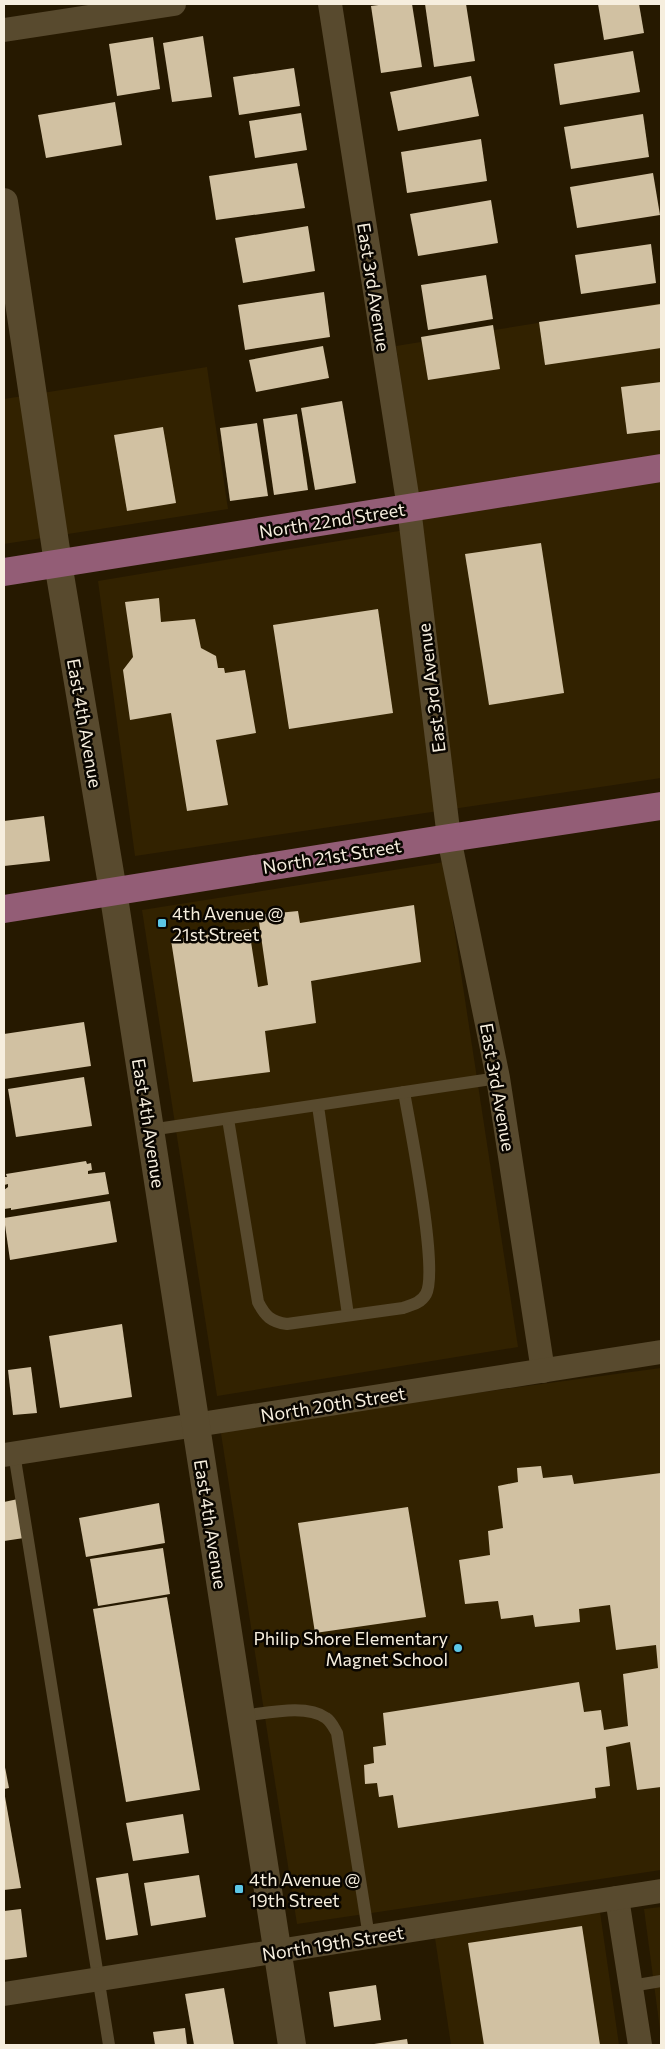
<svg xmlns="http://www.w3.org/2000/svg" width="665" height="2049" font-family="Commissioner,sans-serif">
<rect width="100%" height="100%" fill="#261900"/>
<g fill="#322200">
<polygon points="661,303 661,778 135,856 98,581 423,527 396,346"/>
<polygon points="207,367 228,509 4,544 4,399"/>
<polygon points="444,862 518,1347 217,1396 142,910"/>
<polygon points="661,1368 661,1870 297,1924 220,1427"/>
<polygon points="661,1907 661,2037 644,1909"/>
<polygon points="600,1912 619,2045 451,2045 435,1938"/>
</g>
<g fill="#d1c1a2">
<polygon points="386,4 412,4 422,67 381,73 371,6"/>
<polygon points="425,4 466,4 475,61 434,67"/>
<polygon points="598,4 639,4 644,33 604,40"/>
<polygon points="203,36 212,97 172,102 163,43"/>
<polygon points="153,37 160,89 117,96 109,44"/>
<polygon points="633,51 640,92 560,105 554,64"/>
<polygon points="294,68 300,106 239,115 233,77"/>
<polygon points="471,76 479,116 398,131 390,92"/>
<polygon points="115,102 122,145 46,158 38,115"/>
<polygon points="301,113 307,150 255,158 249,121"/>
<polygon points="643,114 649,157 571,169 564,127"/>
<polygon points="481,139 487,181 407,193 401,152"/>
<polygon points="297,163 305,208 216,220 209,176"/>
<polygon points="653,173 660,215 577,228 570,187"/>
<polygon points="491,200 498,243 418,256 410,214"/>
<polygon points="308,226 315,271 243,283 235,238"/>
<polygon points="651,244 656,283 581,294 575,255"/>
<polygon points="486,275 493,319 428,330 421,285"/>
<polygon points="324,292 330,337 245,350 238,305"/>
<polygon points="661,304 661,348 545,365 539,322"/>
<polygon points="493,325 500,369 428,380 421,337"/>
<polygon points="323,346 329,378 256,392 249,360"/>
<polygon points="661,382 661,430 627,434 621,387"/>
<polygon points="342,401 356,483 315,490 301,408"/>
<polygon points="297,414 308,490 274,495 263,419"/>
<polygon points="257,423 268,496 230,501 220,428"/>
<polygon points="163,427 176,503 127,511 114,435"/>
<polygon points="541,543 564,693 489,705 465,554"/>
<polygon points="159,598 161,622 195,619 201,648 216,656 218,668 224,668 225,673 245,670 256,733 216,740 228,805 187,811 171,713 130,720 123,670 133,657 125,602"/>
<polygon points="378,609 393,713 289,729 273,625"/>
<polygon points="44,816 50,861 4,866 4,821"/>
<polygon points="414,905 421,962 311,981 316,1023 265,1031 270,1072 193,1082 171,940 249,929 258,987 268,985 258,915 298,911 300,923"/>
<polygon points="84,1022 91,1066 4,1079 4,1034"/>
<polygon points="84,1077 92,1126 16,1137 8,1089"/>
<polygon points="86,1161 87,1164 91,1163 92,1170 88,1171 88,1174 105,1172 109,1194 11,1210 11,1208 4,1209 4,1190 8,1187 8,1184 4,1185 4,1177 7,1177 6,1174"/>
<polygon points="110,1201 117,1242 10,1260 4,1218"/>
<polygon points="122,1324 132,1397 60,1408 49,1336"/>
<polygon points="31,1367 37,1413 13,1415 8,1370"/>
<polygon points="541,1466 543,1478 572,1475 574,1484 661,1473 661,1787 637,1790 630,1742 606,1747 610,1786 595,1788 596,1798 398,1828 393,1795 379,1797 377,1783 365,1784 364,1765 374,1763 373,1747 386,1745 383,1713 579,1682 584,1712 601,1710 604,1730 628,1726 623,1674 658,1668 656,1645 616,1650 610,1605 579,1609 580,1622 535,1627 533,1615 501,1619 498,1601 465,1604 459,1560 490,1555 488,1531 503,1528 498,1486 518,1482 517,1468"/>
<polygon points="18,1499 24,1538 4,1541 4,1502"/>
<polygon points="159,1503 165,1543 86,1557 79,1518"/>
<polygon points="408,1507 426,1617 315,1633 298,1523"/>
<polygon points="163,1548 170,1594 98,1606 90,1559"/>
<polygon points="167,1597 200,1790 126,1802 93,1609"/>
<polygon points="4,1762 9,1788 4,1789"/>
<polygon points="4,1791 21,1888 4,1890"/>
<polygon points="183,1814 189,1853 133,1861 126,1823"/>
<polygon points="128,1873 138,1935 106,1940 96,1878"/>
<polygon points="199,1875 206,1917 151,1926 144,1883"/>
<polygon points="21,1909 27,1957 4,1960 4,1911"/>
<polygon points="582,1926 600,2045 484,2045 468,1943"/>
<polygon points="376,1985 381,2020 334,2027 329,1992"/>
<polygon points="224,1988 234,2045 194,2045 185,1994"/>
<polygon points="185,2028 187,2045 155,2045 153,2032"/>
<polygon points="407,2039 408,2045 374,2045 374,2044"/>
</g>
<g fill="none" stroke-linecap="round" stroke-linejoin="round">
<g stroke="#584a2e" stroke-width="12">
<polyline points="318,1106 348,1315"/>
<path d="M228 1119 258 1302C265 1316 271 1322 287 1324L403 1308C412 1305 421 1303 426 1294 439 1270 410 1127 404 1092"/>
<polyline points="150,1130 498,1078"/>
<polyline points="14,1453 109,2045"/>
<path d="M241 1716C264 1714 306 1703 326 1718 331 1721 334 1728 337 1733L369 1937"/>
<polyline points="631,1986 661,1981"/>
</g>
<g stroke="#584a2e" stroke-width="24">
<polyline points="330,4 409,508 449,838 498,1078 543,1371"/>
<polyline points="4,30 174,4"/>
<polyline points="4,1455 661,1352"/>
<polyline points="617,1898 640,2045"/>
<polyline points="4,1994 661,1891"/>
</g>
<polyline stroke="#584a2e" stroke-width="28" points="4,202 58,563 113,891 292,2045"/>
<g stroke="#935d76" stroke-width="28">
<polyline points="4,572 661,468"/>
<polyline points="4,909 449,838 661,806"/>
</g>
</g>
<g fill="#5cc7e7" stroke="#0a0600" stroke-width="2">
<rect x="157" y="918" width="10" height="10" rx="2.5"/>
<circle cx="458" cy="1648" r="5"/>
<rect x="234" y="1884" width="10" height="10" rx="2.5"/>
</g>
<g text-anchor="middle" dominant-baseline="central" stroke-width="5" stroke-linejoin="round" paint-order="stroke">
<g font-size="18" fill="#f6eede" stroke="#0a0600">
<text transform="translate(374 287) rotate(81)">East 3rd Avenue</text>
<text transform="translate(332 520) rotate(-9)">North 22nd Street</text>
<text transform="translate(431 688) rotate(-97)">East 3rd Avenue</text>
<text transform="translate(85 723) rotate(80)">East 4th Avenue</text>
<text transform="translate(332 856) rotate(-9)">North 21st Street</text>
<text transform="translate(498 1087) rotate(80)">East 3rd Avenue</text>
<text transform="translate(149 1123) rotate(81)">East 4th Avenue</text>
<text transform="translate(333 1404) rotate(-9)">North 20th Street</text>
<text transform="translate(211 1524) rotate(81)">East 4th Avenue</text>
<text transform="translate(333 1943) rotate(-9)">North 19th Street</text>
</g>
<g font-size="18" fill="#f6eede" stroke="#0a0600" text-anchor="start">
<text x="172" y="913">4th Avenue @<tspan x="172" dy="21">21st Street</tspan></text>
<text x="448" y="1638" text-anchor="end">Philip Shore Elementary<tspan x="448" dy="21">Magnet School</tspan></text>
<text x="249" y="1879">4th Avenue @<tspan x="249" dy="21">19th Street</tspan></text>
</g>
</g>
<rect width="665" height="2049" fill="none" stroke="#f6eede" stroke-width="10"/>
</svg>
